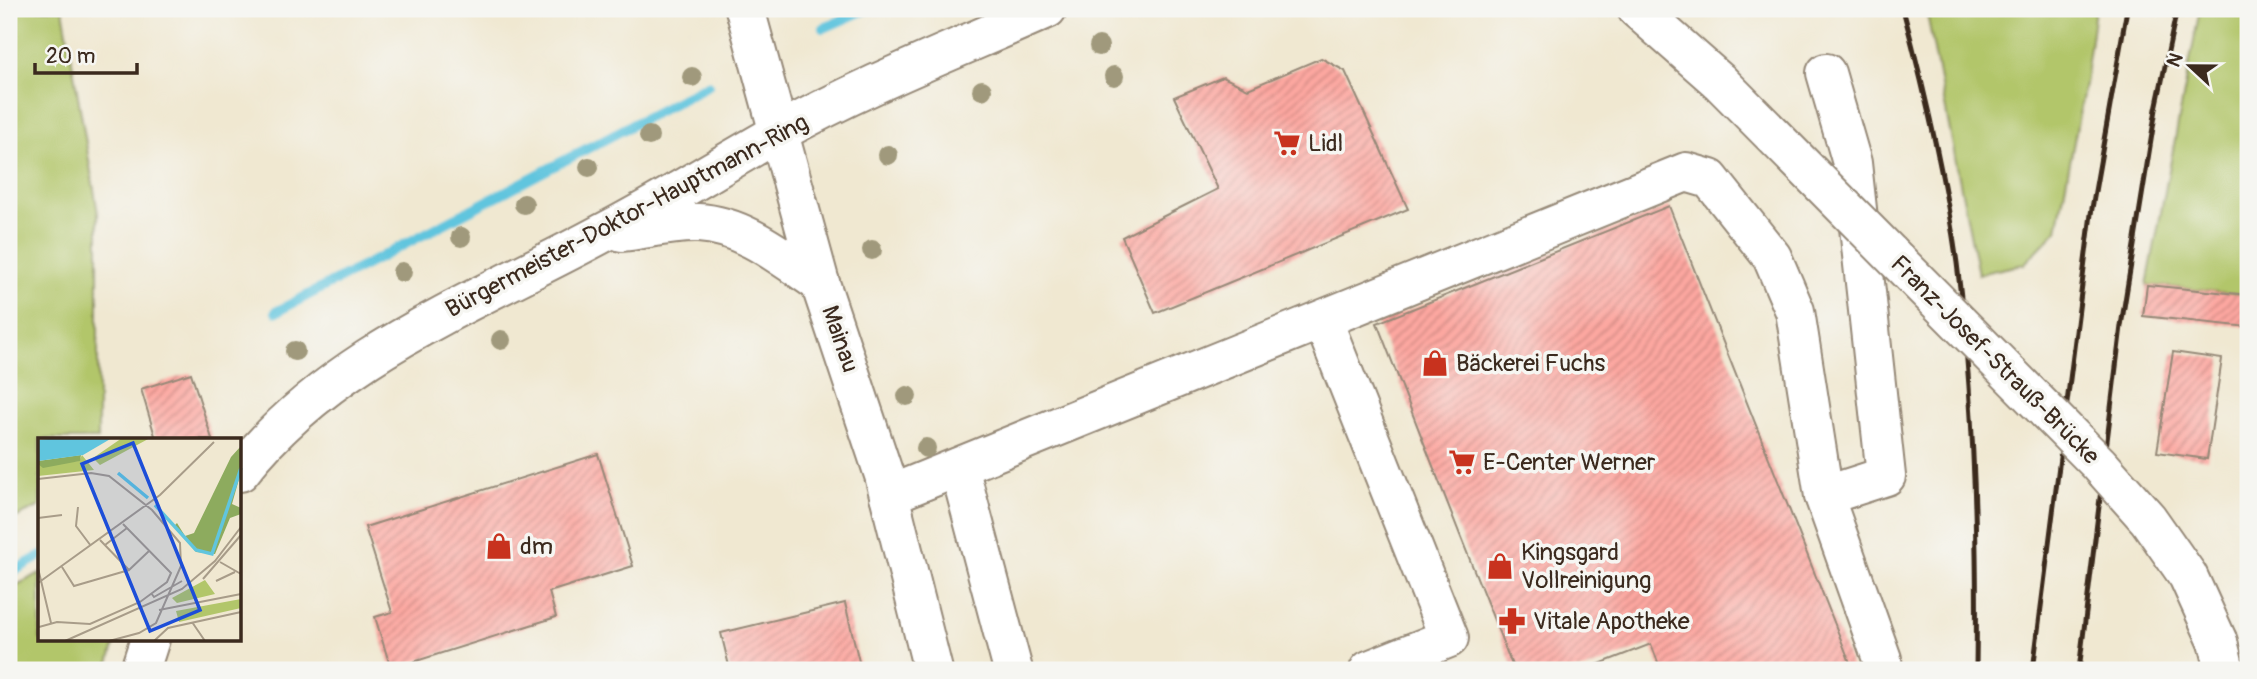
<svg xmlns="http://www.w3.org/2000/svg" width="2257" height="679" font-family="Pangolin,sans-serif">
<defs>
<pattern id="building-hatch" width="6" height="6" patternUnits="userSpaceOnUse" patternTransform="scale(1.75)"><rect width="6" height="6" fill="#fda7a0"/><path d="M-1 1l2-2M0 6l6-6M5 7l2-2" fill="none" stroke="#ce8882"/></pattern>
</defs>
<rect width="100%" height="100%" fill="#f6f6f2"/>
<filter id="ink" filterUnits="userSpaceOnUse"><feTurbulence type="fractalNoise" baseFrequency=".0143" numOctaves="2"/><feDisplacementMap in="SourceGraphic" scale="14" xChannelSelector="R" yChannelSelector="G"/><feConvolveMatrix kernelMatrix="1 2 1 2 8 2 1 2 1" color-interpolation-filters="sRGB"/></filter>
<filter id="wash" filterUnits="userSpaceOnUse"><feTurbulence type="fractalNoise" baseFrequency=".00686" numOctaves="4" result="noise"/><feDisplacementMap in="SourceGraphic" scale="28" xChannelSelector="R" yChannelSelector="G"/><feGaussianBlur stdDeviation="1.57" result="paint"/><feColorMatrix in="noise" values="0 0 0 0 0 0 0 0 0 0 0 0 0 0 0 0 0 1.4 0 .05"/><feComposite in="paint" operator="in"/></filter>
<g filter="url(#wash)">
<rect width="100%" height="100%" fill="#f0e8d1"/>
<g fill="#b2c66a" stroke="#767844" stroke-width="2">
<polygon points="9,9 63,9 98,213 98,439 40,439 40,506 9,521"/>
<polygon points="1926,9 2095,9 2085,84 2057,230 2024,264 1978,274"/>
<polygon points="2200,9 2248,9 2248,295 2147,285"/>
<polygon points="40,573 40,639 116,639 107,670 9,670 9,589"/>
</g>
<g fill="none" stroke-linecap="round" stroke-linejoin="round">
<g stroke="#60c5de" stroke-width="10">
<polyline points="824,28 867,9"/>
<polyline points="276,312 708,85"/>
<polyline points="9,574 40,556"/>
</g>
</g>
<g id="blocks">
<g fill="url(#building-hatch)">
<polygon points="1321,58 1345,71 1408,209 1155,313 1122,237 1218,189 1174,97 1223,77 1248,89"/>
<polygon points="1669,206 1851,665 1853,670 1661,670 1651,644 1584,670 1514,670 1460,535 1377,323"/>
<polygon points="2147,285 2248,295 2248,327 2143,316"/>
<polygon points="2173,352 2222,359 2207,459 2157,452"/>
<polygon points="191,373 212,439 156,439 141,389"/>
<polygon points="598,454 633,566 549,592 556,617 391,669 375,617 392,612 365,527"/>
<polygon points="845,603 861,670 730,670 721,633"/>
</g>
</g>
</g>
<g filter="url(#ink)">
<use href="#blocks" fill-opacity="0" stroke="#968978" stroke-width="2"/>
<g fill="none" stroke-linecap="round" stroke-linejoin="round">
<defs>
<g id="minor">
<polyline points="745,9 820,283 884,475 933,670"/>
<polyline points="1637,9 1720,82"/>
<path d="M622 232C647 229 674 222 698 223 744 225 784 259 820 283"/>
<polyline points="1323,321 1449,638 1369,670"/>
<polyline points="959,467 1013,670"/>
<path d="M240 472C331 355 476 302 603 233 663 202 719 166 778 133 864 85 957 49 1047 9"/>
<polyline points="889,495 1686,172 1710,179 1772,257 1795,311 1824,496 1882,659 1883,670"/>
<polyline points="1824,496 1886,476 1852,163 1826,73"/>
<polyline points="2218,642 2225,670"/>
<polyline points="140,670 150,639"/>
</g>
</defs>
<use href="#minor" stroke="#968978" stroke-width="42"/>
<use href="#minor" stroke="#fff" stroke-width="38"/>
<g stroke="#3b2a1e" stroke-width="5">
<path d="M1903 9C1925 92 1945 177 1957 263 1974 398 1978 534 1976 670"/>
<polyline points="2033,670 2091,214 2127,9"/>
<polyline points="2079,670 2121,326 2156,109 2177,9"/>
</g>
<defs>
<polyline id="minor-bridge" points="1720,82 2099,464 2148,519 2188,576 2218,642"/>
</defs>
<use href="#minor-bridge" stroke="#968978" stroke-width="42" stroke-linecap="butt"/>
<use href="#minor-bridge" stroke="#fff" stroke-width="38"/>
</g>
<g fill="#a0997b">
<circle cx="1099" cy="46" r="10"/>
<circle cx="1114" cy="76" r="10"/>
<circle cx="692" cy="77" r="10"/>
<circle cx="982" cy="90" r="10"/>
<circle cx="649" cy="136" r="10"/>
<circle cx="888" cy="155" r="10"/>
<circle cx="589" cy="167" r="10"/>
<circle cx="524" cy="204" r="10"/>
<circle cx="461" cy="237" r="10"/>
<circle cx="872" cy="250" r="10"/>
<circle cx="402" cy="272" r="10"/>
<circle cx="501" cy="340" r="10"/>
<circle cx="295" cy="351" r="10"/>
<circle cx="907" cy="396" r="10"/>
<circle cx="926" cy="448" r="10"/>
</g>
</g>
<defs>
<symbol id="supermarket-bare" viewBox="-9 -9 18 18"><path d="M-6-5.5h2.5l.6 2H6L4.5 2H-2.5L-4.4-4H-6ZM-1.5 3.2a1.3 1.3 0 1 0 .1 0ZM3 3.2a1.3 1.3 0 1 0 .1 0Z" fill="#c8321e" stroke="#f6f6f2" stroke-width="2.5" paint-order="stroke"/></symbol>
<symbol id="shop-bare" viewBox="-9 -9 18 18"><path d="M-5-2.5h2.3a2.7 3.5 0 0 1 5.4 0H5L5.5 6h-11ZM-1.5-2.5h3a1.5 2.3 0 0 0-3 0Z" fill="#c8321e" stroke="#f6f6f2" stroke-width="2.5" paint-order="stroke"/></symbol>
<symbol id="pharmacy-bare" viewBox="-9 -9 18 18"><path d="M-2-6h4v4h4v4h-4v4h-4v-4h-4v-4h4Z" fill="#c8321e" stroke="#f6f6f2" stroke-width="2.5" paint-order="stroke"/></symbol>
</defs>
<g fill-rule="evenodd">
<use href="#supermarket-bare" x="1268" y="124" width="38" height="38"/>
<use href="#shop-bare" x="1416" y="344" width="38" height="38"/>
<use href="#supermarket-bare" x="1443" y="443" width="38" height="38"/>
<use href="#shop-bare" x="480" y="527" width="38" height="38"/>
<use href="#shop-bare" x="1481" y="547" width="38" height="38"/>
<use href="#pharmacy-bare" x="1493" y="602" width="38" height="38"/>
</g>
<g text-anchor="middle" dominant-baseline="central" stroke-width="7" stroke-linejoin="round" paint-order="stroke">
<g font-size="24" fill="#3b2a1e" stroke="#f6f6f2" text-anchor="start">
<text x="1308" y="143">Lidl</text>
<text x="1456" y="363">Bäckerei Fuchs</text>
<text x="1483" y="462">E-Center Werner</text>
<text x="520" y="546">dm</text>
<text x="1521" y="552">Kingsgard<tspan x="1521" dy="28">Vollreinigung</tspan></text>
<text x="1533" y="621">Vitale Apotheke</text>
</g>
<g font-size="24" fill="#3b2a1e" stroke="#f6f6f2">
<text transform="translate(627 216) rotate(-28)">Bürgermeister-Doktor-Hauptmann-Ring</text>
<text transform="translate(840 339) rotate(71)">Mainau</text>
<text transform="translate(1995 360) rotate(45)">Franz-Josef-Strauß-Brücke</text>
</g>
</g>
<g transform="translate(38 438)">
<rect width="203" height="203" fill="#f0e8d1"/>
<path d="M84 0H112L62 27 55 20ZM44 17 56 32 0 38V26L41 23ZM167 142 177 156 139 165 134 160ZM203 161V170L141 184 138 173Z" fill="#b2c66a"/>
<path d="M203 8V34L194 66 203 70V76L192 80 177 116 158 114 136 88 139 85 147 98 156 95 193 19ZM43 17 42 23 5 30 0 26V23Z" fill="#8dab5e"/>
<path d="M21 0H74L45 17 0 23V2Z" fill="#60c5de"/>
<path fill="none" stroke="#60c5de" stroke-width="3.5" d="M80 35 110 60M117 67 158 112 174 116 203 30"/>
<path fill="none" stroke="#a89c89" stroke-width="2" d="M0 41 53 35 71 38 114 72 142 105 143 128 118 185 101 195 71 203M40 69 38 88 53 108M0 80 24 77M62 102 91 132 111 113M67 107 89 90M182 124 203 136M24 129 36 148 91 132M0 130 13 185M165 141 203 97M178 143 197 134M0 145 122 57 176 4M113 155 116 159 144 143M121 172 203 156M154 184 167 203M1 189 19 184 52 186 102 164 129 144 133 135 85 86M27 203 144 151 177 123 203 89M116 203 130 190 203 174"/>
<path fill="#1d4ed8" fill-opacity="0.15" stroke="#1d4ed8" stroke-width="3.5" d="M95 5 162 172 112 193 44 26Z"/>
<rect width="203" height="203" fill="none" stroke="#3b2a1e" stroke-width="3.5"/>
</g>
<rect width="2257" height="679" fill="none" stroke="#f6f6f2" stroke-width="35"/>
<g transform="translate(2190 66) rotate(292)" stroke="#f6f6f2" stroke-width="5" paint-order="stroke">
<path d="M0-5L12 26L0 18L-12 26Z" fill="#3b2a1e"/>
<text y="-10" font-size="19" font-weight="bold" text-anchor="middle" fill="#3b2a1e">N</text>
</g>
<path d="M35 63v10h102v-10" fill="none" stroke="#3b2a1e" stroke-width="3.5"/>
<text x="46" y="63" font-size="21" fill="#3b2a1e" stroke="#f6f6f2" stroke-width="5" paint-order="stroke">20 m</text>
</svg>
